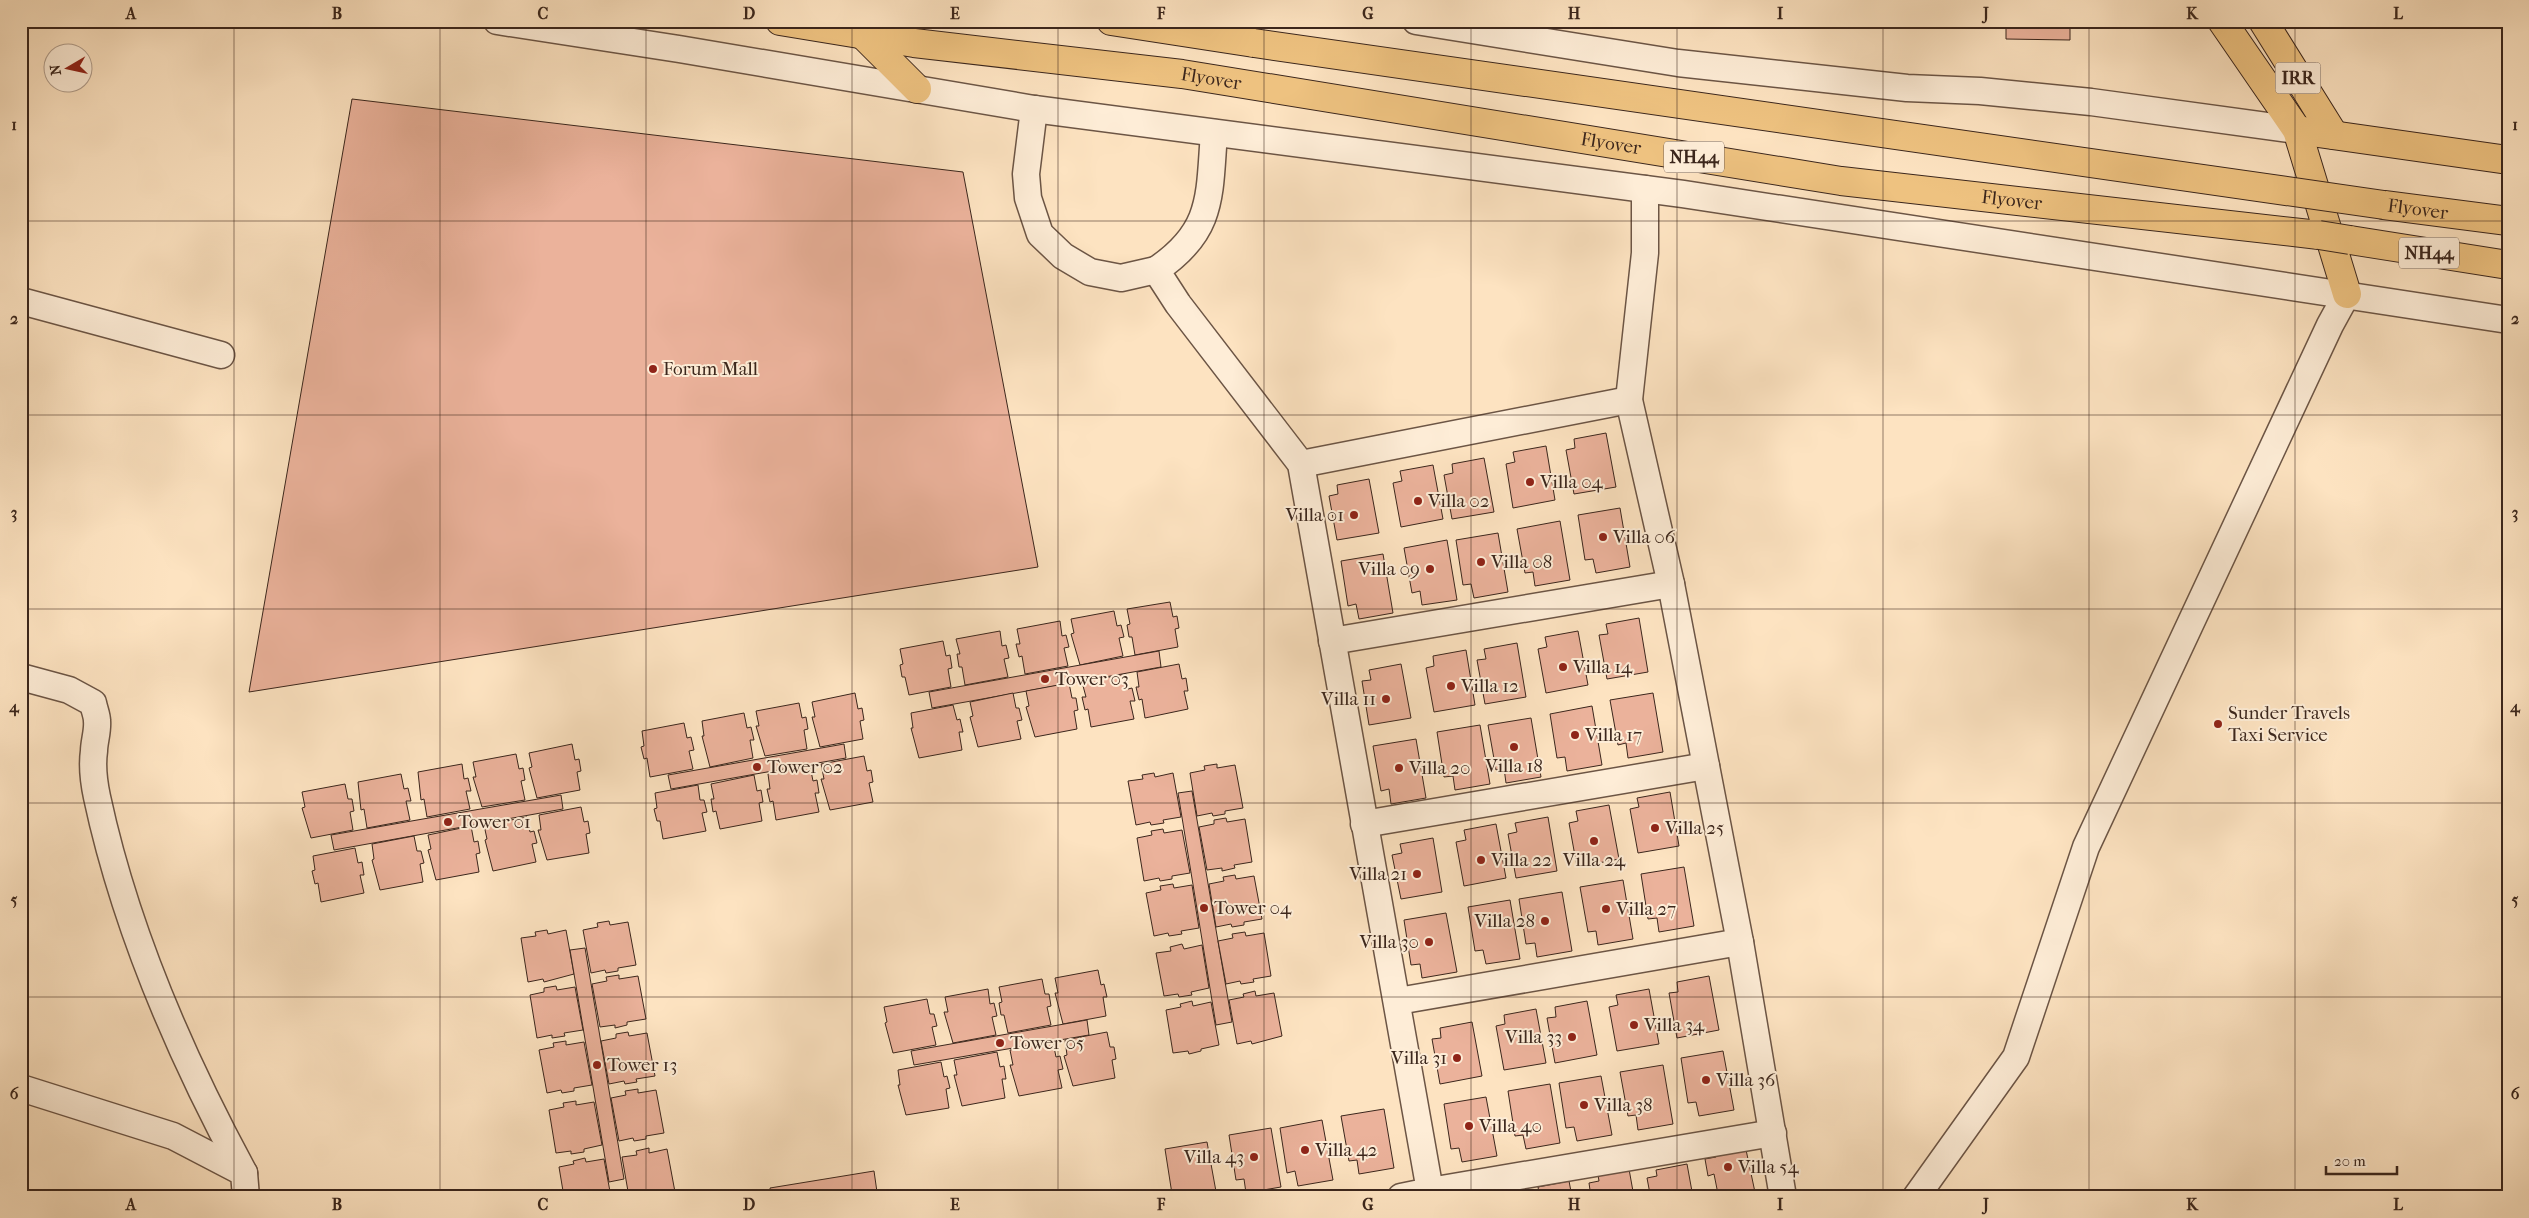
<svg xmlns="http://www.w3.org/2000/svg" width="2529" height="1218" font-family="'IM FELL French Canon',serif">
<rect width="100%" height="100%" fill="#fde3c1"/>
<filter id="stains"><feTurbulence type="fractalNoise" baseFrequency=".004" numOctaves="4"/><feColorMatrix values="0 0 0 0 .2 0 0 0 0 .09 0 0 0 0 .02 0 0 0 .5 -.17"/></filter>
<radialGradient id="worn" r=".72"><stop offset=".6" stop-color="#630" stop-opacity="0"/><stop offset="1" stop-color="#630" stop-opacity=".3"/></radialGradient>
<g fill="#ebb29b" stroke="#3b261c">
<polygon points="2006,21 2070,21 2070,40 2006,39"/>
<polygon points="352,99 963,172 1038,567 249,692"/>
<polygon points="1606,433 1616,487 1574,494 1566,450 1575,448 1574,439"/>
<polygon points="1546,446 1555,500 1513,508 1506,464 1515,462 1513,452"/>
<polygon points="1484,458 1494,512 1452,519 1444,475 1453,473 1452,464"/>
<polygon points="1433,465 1443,519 1401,527 1393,483 1402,481 1400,471"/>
<polygon points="1369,479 1379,533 1337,540 1329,496 1338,494 1337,485"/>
<polygon points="1620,508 1630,567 1596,573 1593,559 1585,560 1578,515"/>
<polygon points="1560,521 1570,580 1535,586 1533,572 1525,573 1517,529"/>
<polygon points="1498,533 1508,592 1474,598 1471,584 1463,585 1456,540"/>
<polygon points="1447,540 1457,600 1422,605 1420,591 1412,593 1404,548"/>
<polygon points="1383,554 1393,613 1359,619 1356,604 1348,606 1341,561"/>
<polygon points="1170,602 1173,617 1177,616 1179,628 1175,629 1178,647 1135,655 1132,637 1129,637 1127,625 1130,624 1127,609"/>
<polygon points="1114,611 1117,626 1121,625 1124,637 1119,638 1123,656 1080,665 1071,634 1074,633 1071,619"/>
<polygon points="1639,618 1648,672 1607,679 1599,635 1608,634 1606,624"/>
<polygon points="1060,621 1062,636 1066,635 1069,647 1064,648 1068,666 1025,674 1022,656 1019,657 1016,644 1020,644 1017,629"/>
<polygon points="1000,631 1002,646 1006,645 1009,658 1004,659 1008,677 965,685 962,667 959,667 957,654 960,654 956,639"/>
<polygon points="1578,631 1588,685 1546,693 1538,649 1547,647 1545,637"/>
<polygon points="943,641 946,656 950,655 952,668 948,669 951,687 909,695 905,677 902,677 900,665 903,664 900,649"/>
<polygon points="1517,643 1526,697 1485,704 1477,660 1486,659 1484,649"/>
<polygon points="1466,650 1475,705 1434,712 1426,668 1434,666 1433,656"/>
<polygon points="1159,651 1161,667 932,708 929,692"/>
<polygon points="1179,664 1182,679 1186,678 1188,691 1184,691 1188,709 1145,718 1142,699 1139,700 1136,687 1139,687 1137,672"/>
<polygon points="1401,664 1411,718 1369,725 1362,681 1371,680 1369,670"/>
<polygon points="1126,674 1128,689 1132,688 1135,701 1130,701 1134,719 1091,727 1088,709 1085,710 1082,697 1086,697 1082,682"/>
<polygon points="1069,683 1072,698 1076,698 1078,710 1074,711 1077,729 1035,737 1026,707 1029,706 1026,691"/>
<polygon points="855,693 858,709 862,708 864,720 860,721 863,739 820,747 812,717 815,717 812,702"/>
<polygon points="1013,693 1016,708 1019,708 1022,720 1017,721 1021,739 978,747 970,717 973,716 970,702"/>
<polygon points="1653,693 1663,752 1628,758 1626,743 1618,745 1610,700"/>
<polygon points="799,703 802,718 806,717 808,729 804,730 807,749 765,756 756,726 759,726 756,711"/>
<polygon points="953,705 957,720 960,719 963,732 959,732 962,750 919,758 911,728 913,728 911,713"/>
<polygon points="1592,706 1602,765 1567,771 1565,757 1557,758 1550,714"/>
<polygon points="744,713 747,728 751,727 754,740 750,740 753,758 710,767 702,736 704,736 702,721"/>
<polygon points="1531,718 1541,777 1506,783 1504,768 1496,770 1488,725"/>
<polygon points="684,723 687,738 691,737 694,750 689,751 693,769 650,777 647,758 644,759 641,747 644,746 642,731"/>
<polygon points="1480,725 1490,784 1455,790 1453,776 1444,777 1437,732"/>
<polygon points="1416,739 1426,798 1391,804 1389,789 1381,791 1373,746"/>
<polygon points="572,744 575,760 579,759 581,771 577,772 580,790 537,798 529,768 532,767 529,753"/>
<polygon points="844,744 846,758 671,789 668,775"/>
<polygon points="516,754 519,769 523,768 525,780 521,781 525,800 482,807 473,777 476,777 473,762"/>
<polygon points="864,756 867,771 871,770 873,782 869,783 873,802 830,810 821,779 824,779 821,764"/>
<polygon points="462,764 464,779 468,778 471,791 466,791 470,809 427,817 424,799 421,800 418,772"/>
<polygon points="1217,764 1217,768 1235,765 1243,808 1225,811 1225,814 1213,816 1212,813 1197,816 1190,773 1205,770 1204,766"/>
<polygon points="810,766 813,781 817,780 819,793 815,793 819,812 776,820 773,801 770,802 767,789 770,789 768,774"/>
<polygon points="1154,773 1155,777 1173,773 1181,817 1163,820 1164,823 1151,825 1150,822 1136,825 1128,781 1143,779 1142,775"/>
<polygon points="401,774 404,789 408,788 411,801 406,801 410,820 367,828 364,809 361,810 358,782"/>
<polygon points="754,775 757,791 761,790 763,802 759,803 762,821 720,829 716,811 713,812 711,799 714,799 711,784"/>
<polygon points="345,784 348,799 352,799 354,811 350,812 353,830 311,838 302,808 305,807 302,792"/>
<polygon points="698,785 700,800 704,800 707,812 702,813 706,831 663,839 660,821 657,821 654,809 657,808 655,793"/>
<polygon points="1192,791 1232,1022 1216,1025 1178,793"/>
<polygon points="1670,792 1679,846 1638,853 1630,809 1639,807 1637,798"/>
<polygon points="561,795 563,809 334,850 331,835"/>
<polygon points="1609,805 1619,859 1577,867 1569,823 1578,821 1576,811"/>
<polygon points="581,807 584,822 588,821 590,833 586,834 589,853 547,860 538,830 541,830 539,815"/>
<polygon points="527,817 530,832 534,831 537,843 532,844 536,862 493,871 485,840 487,839 484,825"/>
<polygon points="1548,817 1557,871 1516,878 1508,834 1517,832 1515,823"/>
<polygon points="1226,818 1227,822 1245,819 1252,862 1234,865 1235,868 1222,871 1222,868 1207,870 1199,827 1214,824 1214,820"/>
<polygon points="1496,824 1506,878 1464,886 1456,842 1466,840 1464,830"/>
<polygon points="471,826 474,842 478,841 480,853 476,854 479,872 436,880 428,850 431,849 428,835"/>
<polygon points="1163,829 1164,833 1182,830 1190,873 1172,876 1172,879 1160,881 1159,878 1144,881 1137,838 1152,835 1151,831"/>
<polygon points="414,836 417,851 421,851 424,863 420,864 423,882 380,890 372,860 374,859 372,844"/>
<polygon points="1433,838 1442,892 1401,899 1392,855 1402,853 1400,844"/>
<polygon points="355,848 358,863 362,862 364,875 360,875 364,893 321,902 318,883 315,884 312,871 315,870 313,856"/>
<polygon points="1684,867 1694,926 1659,932 1657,918 1648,919 1641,874"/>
<polygon points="1235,875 1236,879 1254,876 1262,919 1244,922 1244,925 1232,927 1231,924 1216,927 1209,884 1224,881 1223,877"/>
<polygon points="1623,880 1633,939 1598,945 1596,931 1588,932 1580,887"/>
<polygon points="1173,884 1174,888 1192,885 1199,928 1181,931 1182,934 1169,936 1168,933 1154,936 1146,893 1161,890 1160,886"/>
<polygon points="1562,892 1572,951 1537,957 1535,943 1526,944 1519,899"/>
<polygon points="1510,900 1520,959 1486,964 1483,950 1475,951 1468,907"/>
<polygon points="1446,913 1457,972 1422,978 1420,964 1411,965 1404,920"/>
<polygon points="609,921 610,925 628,922 636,965 618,968 618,971 606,973 605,970 591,973 583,930 598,927 597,923"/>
<polygon points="547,930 548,934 566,930 574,974 544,982 543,979 528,982 521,938 536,936 535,932"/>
<polygon points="1245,932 1246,936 1264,933 1271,976 1253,979 1254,982 1241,984 1240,981 1226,984 1218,941 1233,938 1232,934"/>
<polygon points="1182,944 1184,949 1202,945 1209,988 1191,992 1192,995 1179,997 1178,994 1164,996 1156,953 1171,951 1170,947"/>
<polygon points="585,948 624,1179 609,1182 570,950"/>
<polygon points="1098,970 1101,985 1104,984 1107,997 1103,997 1106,1016 1063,1024 1055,993 1058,993 1055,978"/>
<polygon points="619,975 619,979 638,976 646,1019 627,1022 627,1025 615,1028 615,1025 600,1027 592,984 607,981 606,977"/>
<polygon points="1709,976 1719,1030 1677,1038 1669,993 1678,992 1677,982"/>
<polygon points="1042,979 1045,994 1049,994 1051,1006 1047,1007 1051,1025 1008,1033 1004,1015 1001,1015 999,1003 1002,1002 999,987"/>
<polygon points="556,986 557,990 575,987 583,1030 564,1033 565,1036 552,1038 552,1035 537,1038 530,995 544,992 544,988"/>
<polygon points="988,989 990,1004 994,1003 997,1016 992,1017 996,1035 953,1043 944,1012 948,1012 945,997"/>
<polygon points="1649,989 1659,1044 1617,1051 1609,1007 1618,1005 1616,995"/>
<polygon points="1255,991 1256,996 1274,993 1282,1036 1252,1044 1251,1041 1237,1044 1229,1000 1244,997 1243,994"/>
<polygon points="927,999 930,1014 934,1014 937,1026 932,1027 936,1045 893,1053 885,1023 887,1022 884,1007"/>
<polygon points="1192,1001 1193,1006 1211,1002 1219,1045 1201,1049 1201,1051 1189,1054 1188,1051 1173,1053 1166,1010 1181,1007 1180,1004"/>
<polygon points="1587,1001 1597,1055 1555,1063 1547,1018 1556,1017 1555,1007"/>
<polygon points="1536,1009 1546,1063 1504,1070 1496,1026 1505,1024 1504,1015"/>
<polygon points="1087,1020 1089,1035 914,1065 911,1051"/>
<polygon points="1472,1022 1482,1076 1440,1084 1432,1039 1441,1038 1440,1028"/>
<polygon points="628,1032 629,1036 647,1033 655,1076 636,1079 637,1082 625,1084 624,1081 609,1084 601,1041 616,1038 616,1034"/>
<polygon points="1107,1032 1110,1047 1114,1047 1116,1059 1112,1060 1115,1078 1073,1086 1064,1056 1067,1055 1065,1040"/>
<polygon points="566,1041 566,1045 584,1042 592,1085 574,1088 574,1091 562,1093 561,1090 547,1093 539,1050 554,1047 553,1043"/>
<polygon points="1053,1042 1056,1057 1060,1056 1063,1069 1058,1070 1062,1088 1019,1096 1010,1065 1013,1065 1010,1050"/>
<polygon points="1723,1051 1734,1110 1699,1116 1696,1102 1688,1103 1681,1058"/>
<polygon points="997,1052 1000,1067 1004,1066 1006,1079 1002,1079 1005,1098 962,1106 954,1075 957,1075 954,1060"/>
<polygon points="941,1062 944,1077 947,1076 950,1088 946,1089 949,1108 906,1115 898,1085 900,1085 898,1070"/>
<polygon points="1663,1065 1673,1124 1638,1130 1636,1115 1628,1116 1620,1072"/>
<polygon points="1601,1076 1612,1135 1577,1141 1574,1127 1566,1128 1559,1083"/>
<polygon points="1550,1084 1560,1143 1526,1149 1523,1135 1515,1136 1508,1091"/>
<polygon points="638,1089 638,1093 656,1090 664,1133 646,1136 646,1139 634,1141 633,1138 619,1141 611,1098 626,1095 625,1091"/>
<polygon points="1486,1097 1497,1156 1462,1162 1459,1148 1451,1149 1444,1104"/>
<polygon points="576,1101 576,1105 594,1102 602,1145 584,1149 584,1152 571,1154 571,1151 556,1153 549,1110 564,1107 563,1103"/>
<polygon points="1384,1109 1394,1168 1359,1174 1357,1160 1349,1161 1341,1116"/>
<polygon points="1322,1120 1333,1180 1298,1186 1295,1171 1287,1173 1280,1128"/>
<polygon points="1271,1128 1281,1187 1246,1193 1244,1179 1236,1180 1229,1135"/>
<polygon points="1207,1142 1217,1197 1181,1197 1180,1192 1172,1194 1165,1149"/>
<polygon points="1745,1145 1756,1197 1711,1197 1718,1194 1714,1174 1708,1176 1705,1159 1716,1157 1714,1152"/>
<polygon points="649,1148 649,1153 667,1149 675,1192 657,1197 629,1197 622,1157 637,1155 636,1151"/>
<polygon points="585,1158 586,1162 604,1159 611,1197 564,1197 559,1167 574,1164 573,1161"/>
<polygon points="1687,1164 1693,1197 1656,1197 1656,1193 1650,1194 1647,1178 1657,1176 1656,1170"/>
<polygon points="1629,1169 1634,1197 1591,1197 1589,1183 1599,1181 1598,1175"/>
<polygon points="874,1171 877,1192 863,1194 864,1197 771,1197 770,1188"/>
<polygon points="1569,1181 1572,1197 1529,1197 1529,1195 1539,1193 1538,1187"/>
<polygon points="1510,1191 1512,1197 1481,1197"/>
</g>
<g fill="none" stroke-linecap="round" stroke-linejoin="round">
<defs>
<g id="minor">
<polyline points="497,21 679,49 1034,109 1683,194 2508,320"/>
<polyline points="1416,21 1678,63 1907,88 1980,91 2091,102 2297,130"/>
<polyline points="1034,109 1026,174 1028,198 1040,234 1063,256 1090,272 1121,278 1156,270"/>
<path d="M1214 133C1209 196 1214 231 1156 270L1178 304 1301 464 1430 1191 1401 1197"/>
<polyline points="1645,189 1645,253 1629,400 1671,584 1706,766 1740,942 1783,1197"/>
<polyline points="21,301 221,355"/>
<polyline points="1301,464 1629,400"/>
<polyline points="1332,641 1671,584"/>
<path d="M21 677 69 690 93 703C94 709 97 715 97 721 98 731 94 742 94 751 92 765 94 783 97 797 125 928 180 1055 244 1173"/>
<polyline points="1364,824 1706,766"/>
<polyline points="1398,1001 1740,942"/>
<polyline points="21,1088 173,1136 244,1173 246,1197"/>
<polyline points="1430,1191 1773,1133"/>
<polyline points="1916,1197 2016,1057 2086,847 2330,325 2347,294"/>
</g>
<g id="major">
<polyline points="2222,21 2297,130 2347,294"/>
<polyline points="2263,21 2334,135"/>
<polyline points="2297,130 2508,160"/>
</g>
<g id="highway">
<path id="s1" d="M780 21 914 43 1182 74 1841 181 2319 235"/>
<polyline points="1111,21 1254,43"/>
<polyline points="864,36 917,89"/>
<path id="s2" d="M2384 205 2508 221"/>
<polyline points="2350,240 2508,265"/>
</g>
</defs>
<use href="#minor" stroke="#6c5545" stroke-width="29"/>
<use href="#major" stroke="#3b261c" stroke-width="30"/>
<use href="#highway" stroke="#3b261c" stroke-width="30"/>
<use href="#minor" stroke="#feedd7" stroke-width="26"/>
<use href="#major" stroke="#eec280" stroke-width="28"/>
<use href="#highway" stroke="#eec280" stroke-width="28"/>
<defs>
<g id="highway-bridge">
<polyline points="1254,43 2384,205"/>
<polyline points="2319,235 2350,240"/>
</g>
</defs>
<use href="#highway-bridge" stroke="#3b261c" stroke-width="30" stroke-linecap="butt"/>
<use href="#highway-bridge" stroke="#eec280" stroke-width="28"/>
</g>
<path fill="none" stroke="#3b261c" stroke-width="1" stroke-opacity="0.55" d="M234 21V1197M440 21V1197M646 21V1197M852 21V1197M1058 21V1197M1264 21V1197M1471 21V1197M1677 21V1197M1883 21V1197M2089 21V1197M2295 21V1197M21 221H2508M21 415H2508M21 609H2508M21 803H2508M21 997H2508"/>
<g fill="#8f2418" stroke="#feedd7" stroke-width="2">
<circle cx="653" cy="369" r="5"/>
<circle cx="1530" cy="482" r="5"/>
<circle cx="1418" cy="501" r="5"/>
<circle cx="1354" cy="515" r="5"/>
<circle cx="1603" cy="537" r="5"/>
<circle cx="1481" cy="562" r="5"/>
<circle cx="1430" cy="569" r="5"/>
<circle cx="1563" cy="667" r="5"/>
<circle cx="1045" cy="679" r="5"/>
<circle cx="1451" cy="686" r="5"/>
<circle cx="1386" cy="699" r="5"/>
<circle cx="2218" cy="724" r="5"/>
<circle cx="1575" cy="735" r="5"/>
<circle cx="1514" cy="747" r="5"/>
<circle cx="757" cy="767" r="5"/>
<circle cx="1399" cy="768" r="5"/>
<circle cx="448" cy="822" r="5"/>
<circle cx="1655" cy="828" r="5"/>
<circle cx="1594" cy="841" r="5"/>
<circle cx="1481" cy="860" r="5"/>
<circle cx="1417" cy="874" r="5"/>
<circle cx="1204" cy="908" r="5"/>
<circle cx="1606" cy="909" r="5"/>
<circle cx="1545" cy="921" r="5"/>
<circle cx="1429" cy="942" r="5"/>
<circle cx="1634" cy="1025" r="5"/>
<circle cx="1572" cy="1037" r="5"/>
<circle cx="1000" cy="1043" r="5"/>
<circle cx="1457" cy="1058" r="5"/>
<circle cx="597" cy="1065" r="5"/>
<circle cx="1706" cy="1080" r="5"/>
<circle cx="1584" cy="1105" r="5"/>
<circle cx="1469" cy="1126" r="5"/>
<circle cx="1305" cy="1150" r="5"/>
<circle cx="1254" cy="1157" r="5"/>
<circle cx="1728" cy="1167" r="5"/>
</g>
<g text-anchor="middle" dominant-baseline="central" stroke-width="4" stroke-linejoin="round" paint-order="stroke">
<g fill="#feedd7" stroke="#766254" stroke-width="1">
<rect x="2275.5" y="62.5" width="45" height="31" rx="4"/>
<rect x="1664" y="141.5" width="60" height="31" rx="4"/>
<rect x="2399" y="237.5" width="60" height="31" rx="4"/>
</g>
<g font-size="18" font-weight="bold" fill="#3b261c">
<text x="2298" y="78">IRR</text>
<text x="1694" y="157">NH44</text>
<text x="2429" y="253">NH44</text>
</g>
<g font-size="19" fill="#3b261c" stroke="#feedd7">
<text stroke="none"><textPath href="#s1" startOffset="435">Flyover</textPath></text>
<text stroke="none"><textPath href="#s1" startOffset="840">Flyover</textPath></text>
<text stroke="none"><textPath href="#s1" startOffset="1245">Flyover</textPath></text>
<text stroke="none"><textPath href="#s2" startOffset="34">Flyover</textPath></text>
</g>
<g font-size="19" fill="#3b261c" stroke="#feedd7" text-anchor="start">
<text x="663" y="369">Forum Mall</text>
<text x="1540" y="482">Villa 04</text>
<text x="1428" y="501">Villa 02</text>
<text x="1344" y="515" text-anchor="end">Villa 01</text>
<text x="1613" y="537">Villa 06</text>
<text x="1491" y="562">Villa 08</text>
<text x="1420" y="569" text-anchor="end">Villa 09</text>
<text x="1573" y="667">Villa 14</text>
<text x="1055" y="679">Tower 03</text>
<text x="1461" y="686">Villa 12</text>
<text x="1376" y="699" text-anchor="end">Villa 11</text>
<text x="2228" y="713">Sunder Travels<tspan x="2228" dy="22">Taxi Service</tspan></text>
<text x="1585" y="735">Villa 17</text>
<text x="1514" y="766" text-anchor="middle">Villa 18</text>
<text x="767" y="767">Tower 02</text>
<text x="1409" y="768">Villa 20</text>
<text x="458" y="822">Tower 01</text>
<text x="1665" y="828">Villa 25</text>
<text x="1491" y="860">Villa 22</text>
<text x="1594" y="860" text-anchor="middle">Villa 24</text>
<text x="1407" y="874" text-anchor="end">Villa 21</text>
<text x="1214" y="908">Tower 04</text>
<text x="1616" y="909">Villa 27</text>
<text x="1535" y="921" text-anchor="end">Villa 28</text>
<text x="1419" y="942" text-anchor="end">Villa 30</text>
<text x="1644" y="1025">Villa 34</text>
<text x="1562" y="1037" text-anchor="end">Villa 33</text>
<text x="1010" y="1043">Tower 05</text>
<text x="1447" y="1058" text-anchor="end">Villa 31</text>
<text x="607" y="1065">Tower 13</text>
<text x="1716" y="1080">Villa 36</text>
<text x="1594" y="1105">Villa 38</text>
<text x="1479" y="1126">Villa 40</text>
<text x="1315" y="1150">Villa 42</text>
<text x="1244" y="1157" text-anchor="end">Villa 43</text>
<text x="1738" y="1167">Villa 54</text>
</g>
</g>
<rect width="2529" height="1218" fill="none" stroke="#fde3c1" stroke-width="55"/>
<g transform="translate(68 68) rotate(261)"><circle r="24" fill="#feedd7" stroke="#b09d8c"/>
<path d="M0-4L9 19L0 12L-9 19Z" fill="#8f2418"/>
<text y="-8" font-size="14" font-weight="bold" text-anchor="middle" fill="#3b261c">N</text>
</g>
<path d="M2326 1166v8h71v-8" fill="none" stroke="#3b261c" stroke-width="2.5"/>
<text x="2334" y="1166" font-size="15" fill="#3b261c" stroke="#feedd7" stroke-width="4" paint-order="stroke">20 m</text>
<rect x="28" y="28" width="2474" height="1162" fill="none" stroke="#3b261c" stroke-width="2"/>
<g font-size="16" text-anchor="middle" font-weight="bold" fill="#3b261c">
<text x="131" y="19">A</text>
<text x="337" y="19">B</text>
<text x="543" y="19">C</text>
<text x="749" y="19">D</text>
<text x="955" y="19">E</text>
<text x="1161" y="19">F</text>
<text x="1368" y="19">G</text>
<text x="1574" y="19">H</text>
<text x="1780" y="19">I</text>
<text x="1986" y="19">J</text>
<text x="2192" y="19">K</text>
<text x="2398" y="19">L</text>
<text x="14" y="130">1</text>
<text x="2515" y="130">1</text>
<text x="14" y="324">2</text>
<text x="2515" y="324">2</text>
<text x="14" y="518">3</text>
<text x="2515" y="518">3</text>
<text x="14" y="712">4</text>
<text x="2515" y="712">4</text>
<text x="14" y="905">5</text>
<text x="2515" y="905">5</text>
<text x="14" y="1099">6</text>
<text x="2515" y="1099">6</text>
<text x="131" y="1210">A</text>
<text x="337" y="1210">B</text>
<text x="543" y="1210">C</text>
<text x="749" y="1210">D</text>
<text x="955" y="1210">E</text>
<text x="1161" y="1210">F</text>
<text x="1368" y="1210">G</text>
<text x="1574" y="1210">H</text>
<text x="1780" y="1210">I</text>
<text x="1986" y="1210">J</text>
<text x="2192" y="1210">K</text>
<text x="2398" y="1210">L</text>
</g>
<rect width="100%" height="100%" filter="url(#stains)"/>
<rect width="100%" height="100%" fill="url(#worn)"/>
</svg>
